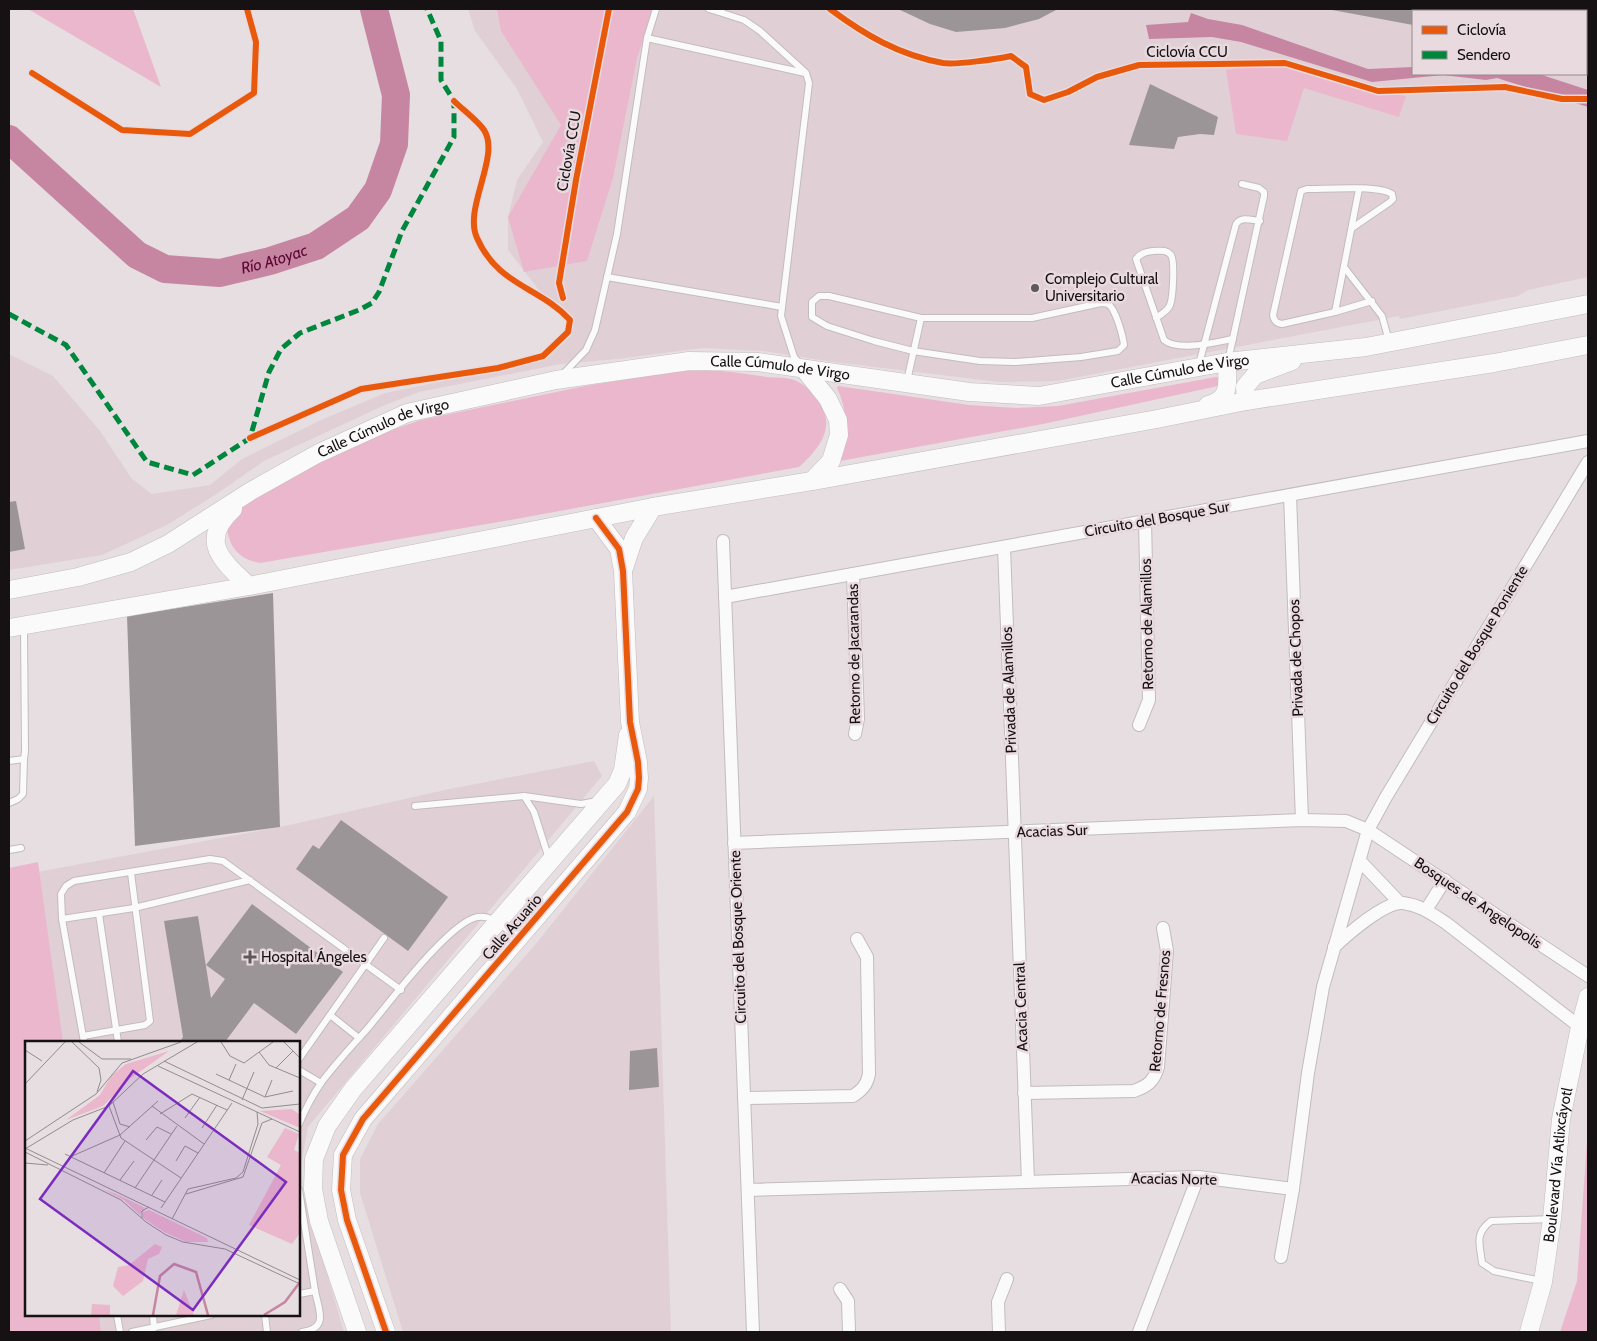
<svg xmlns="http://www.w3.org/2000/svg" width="1597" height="1341" font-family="Cabin,sans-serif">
<rect width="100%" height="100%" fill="#e6dee0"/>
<g fill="#e0d0d5" fill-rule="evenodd">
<path d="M468 9H1588V277L1528 290 1518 296 1400 319 1399 316 1058 381 999 382 833 362 763 351 702 348 618 359 561 364 419 392 385 405 264 461 218 493 167 525 102 555 9 570V354L53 376 100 431 132 479 152 494 210 485 242 459 319 421 385 393 541 361 564 342 573 330 562 311 548 302 508 250V217L517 180 543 142 517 89 475 31ZM1413 11H1586V74H1413Z"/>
<polygon points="594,761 602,776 308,1127 299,1175 299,1042 61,1042 37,872 280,827 445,790"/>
<polygon points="654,796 671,1332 403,1332 360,1193 360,1159 378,1124 535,945"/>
<polygon points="299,1179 344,1332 101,1332 99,1315 299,1315"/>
</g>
<g fill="#ebb7cc">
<polygon points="28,9 133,9 161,87"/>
<polygon points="497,9 653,9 637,58 613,178 587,261 524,272 508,217 561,125 501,31"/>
<polygon points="1285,63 1369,90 1406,96 1399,117 1304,88 1287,141 1236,134 1226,70"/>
<path d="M706 370C727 371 747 374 767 377 775 378 786 377 794 380 802 383 809 389 815 396 838 424 822 446 799 467L516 519 260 563C240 559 230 549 227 529L238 511 251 501 313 466 383 433 421 420 585 386 672 372Z"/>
<path d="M1216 377 1219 378 1221 384 1218 386 1043 424 840 461 838 458C845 429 850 417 837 388L838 386 969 405 1016 408 1058 406Z"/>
<polygon points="38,862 63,1042 26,1042 26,1315 99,1315 101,1332 9,1332 9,868"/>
<polygon points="1588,1128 1588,1332 1560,1332 1577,1281"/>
</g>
<polygon fill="#c685a1" points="1191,13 1208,19 1242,25 1368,69 1413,67 1413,74 1539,74 1588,90 1588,107 1497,78 1486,80 1443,75 1372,82 1241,42 1212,37 1149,39 1146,25 1188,22"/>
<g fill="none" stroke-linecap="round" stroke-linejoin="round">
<path stroke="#c685a1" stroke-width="28" id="s1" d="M9 139 137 255 165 269 220 273 270 261 316 246 358 218 378 190 394 144 396 95 374 9"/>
</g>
<g fill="#9c9597">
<polygon points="898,9 1058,9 1039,19 1005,28 956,32 930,24"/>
<polygon points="1327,9 1444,9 1444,11 1413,11 1413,25"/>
<polygon points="1472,9 1588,9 1588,57 1587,65 1586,11 1471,11"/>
<polygon points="1150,84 1218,117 1214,135 1200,134 1178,137 1174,149 1129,145"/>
<polygon points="16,501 25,549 9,552 9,502"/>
<polygon points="273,593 280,827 135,846 127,616"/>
<polygon points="341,820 448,897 408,951 296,869 313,845 319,849"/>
<polygon points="252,904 343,972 296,1034 254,1003 225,1042 180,1042 183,1037 164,921 198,916 211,998 225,979 206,965"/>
<polygon points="657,1048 659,1087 629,1090 630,1051"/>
</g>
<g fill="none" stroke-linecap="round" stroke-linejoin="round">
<defs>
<g id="lane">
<polyline points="709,9 719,12"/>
<polyline points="722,9 719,12 744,20 760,31 806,73 809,83 781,316 794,357 800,364"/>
<polyline points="647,38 805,73"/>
<path d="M1352 228 1390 202 1393 199 1392 194C1378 185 1326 189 1307 189L1301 191 1273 315C1274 321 1276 323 1282 324L1335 312 1372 301"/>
<polyline points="1344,267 1382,316 1389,341"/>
<polyline points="607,277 782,307"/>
<path d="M819 296H829L921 318H1032L1101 303C1103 303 1106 303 1108 304 1116 309 1123 337 1124 345L1118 351 1081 357 1015 362 980 361 913 351 874 341 827 326 812 317V302Z"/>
<polyline points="1335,312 1359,189"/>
<path d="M1156 318C1161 314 1168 311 1170 305 1173 298 1175 261 1171 255 1166 249 1159 251 1153 251 1145 252 1141 253 1136 259L1164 340C1178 352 1216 342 1233 339"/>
<polyline points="1228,361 1264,196 1264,192 1259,188 1242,184"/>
<path d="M1199 364 1236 224C1241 216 1251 220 1260 221"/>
<polyline points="563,374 586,350 595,330 617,234 647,38 656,9"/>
<polyline points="907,381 921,318"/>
<polyline points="9,761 24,759 25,751 24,627"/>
<polyline points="524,796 534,812 549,859"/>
<polyline points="9,803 18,799 23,794 24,759"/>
<polyline points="415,806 524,796 581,804 597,801"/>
<polyline points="9,850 21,848"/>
<polyline points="99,914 118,1042"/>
<polyline points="62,919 134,908 250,880"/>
<polyline points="330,1015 359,1038"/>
<polyline points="83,1036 145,1025 150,1021 131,873"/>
<polyline points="84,1042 62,919 61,894 66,886 74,881 210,859 223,861 401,990"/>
<polyline points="299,1059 384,938"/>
<polyline points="299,1070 321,1083"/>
<path d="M299 1124C305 1110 312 1096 321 1083 335 1064 352 1046 368 1028 389 1003 445 928 474 918 491 912 505 928 517 938"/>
<polyline points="299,1190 315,1291"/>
<path d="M1541 1281 1494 1271 1482 1263C1480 1244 1474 1234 1491 1221L1551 1219"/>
<path d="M299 1294 315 1291C319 1311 329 1328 302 1332"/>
<polyline points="117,1315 120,1332"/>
<polyline points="153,1315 154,1328"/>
<polyline points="265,1315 267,1332"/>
<polyline points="132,1332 211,1315"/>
</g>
<g id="street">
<polyline points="1290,495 1302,820"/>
<polyline points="723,541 753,1332"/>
<polyline points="1004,547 1028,1182"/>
<polyline points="853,574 858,719 855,734"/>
<polyline points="725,597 1588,441"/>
<polyline points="1139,725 1149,700 1145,521"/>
<polyline points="734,843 1302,820 1346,821 1368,830 1588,976"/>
<polyline points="1360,861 1400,903"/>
<polyline points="1426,910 1445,880"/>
<path d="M1334 947C1347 935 1385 901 1403 903 1420 905 1432 914 1446 923L1580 1027"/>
<path d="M1024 1093 1134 1091C1148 1086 1154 1081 1158 1067L1167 951 1163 928"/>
<path d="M744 1098 853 1096C862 1090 867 1085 869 1074L867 957 857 939"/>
<polyline points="748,1190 1198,1177 1293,1189"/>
<polyline points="1281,1257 1293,1189 1308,1073 1323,987 1368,830 1386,797 1588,462"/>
<polyline points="840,1289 848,1301 849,1332"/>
<polyline points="999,1332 998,1302 1007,1279"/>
<polyline points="1139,1332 1198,1177"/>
</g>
<g id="secondary">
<polyline points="804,369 828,399 838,420 839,435 831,461 812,481"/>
<polyline points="1246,401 1245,387 1255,375 1292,361"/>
<path d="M1208 405C1232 399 1227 382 1227 362"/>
<path d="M233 509C198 541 222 561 249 586"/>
<polyline points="624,568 634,538 653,507"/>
<path id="s2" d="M9 590 78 577 131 562 168 544 251 491 317 454 407 413 556 380 689 361 758 362 969 392 1039 396 1227 362 1366 347 1588 304"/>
<polyline points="9,628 249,586 653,507 812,481 1157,419 1246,401 1494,363 1588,345"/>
<polyline points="357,1332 319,1221 313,1189 314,1159 327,1126 353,1089 617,784 623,770 628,735"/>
<polyline points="386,1332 347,1220 341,1190 343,1155 363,1119 627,812 638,789 639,778 638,762 630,722 623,571 619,549 596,518"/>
<path id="s3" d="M1529 1332 1543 1282 1552 1219 1561 1119 1580 1027 1588 997"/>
</g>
</defs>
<use href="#lane" stroke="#c2bcbd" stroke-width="8"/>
<use href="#street" stroke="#c2bcbd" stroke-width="14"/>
<use href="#secondary" stroke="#c2bcbd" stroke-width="19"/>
<use href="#lane" stroke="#fbfafa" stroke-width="6"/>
<use href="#street" stroke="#fbfafa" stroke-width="12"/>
<use href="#secondary" stroke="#fbfafa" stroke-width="18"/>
<polyline stroke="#00873e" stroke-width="5" stroke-dasharray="10 5" stroke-linecap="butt" points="9,314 66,345 147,462 193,475 250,438 269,372 281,349 300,333 359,310 372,303 379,292 402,231 454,137 454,101 441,80 441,41 427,9"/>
<defs>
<g id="cycleway">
<path d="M830 9C865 35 899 55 943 63 956 65 997 59 1011 56L1026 67 1030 94 1044 100 1068 92 1097 77 1139 65 1285 63 1378 91 1505 87 1562 99H1588"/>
<polyline points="32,73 122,130 190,134 254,93 256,42 247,9"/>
<polyline points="563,298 559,283 576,180 609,9"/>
<path d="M250 438 361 389 498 368 543 356 568 332 570 320C540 287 498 286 477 238 463 208 501 156 484 130 478 121 462 109 454 101"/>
<polyline points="386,1332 347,1220 341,1190 343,1155 363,1119 627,812 638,789 639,778 638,762 630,722 623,571 619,549 596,518"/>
</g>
</defs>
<use href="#cycleway" stroke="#e9dadf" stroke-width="9"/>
<use href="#cycleway" stroke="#e8590c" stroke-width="6"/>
</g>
<g fill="#5f595b" stroke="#e9dadf" stroke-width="2">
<circle cx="1035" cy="288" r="5"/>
<path d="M247.5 949.5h5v5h5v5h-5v5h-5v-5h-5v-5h5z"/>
</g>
<g text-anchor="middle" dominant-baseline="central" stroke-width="5" stroke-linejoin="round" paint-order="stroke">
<g font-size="15" fill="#161113" stroke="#e9dadf">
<text x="1187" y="52">Ciclovía CCU</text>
<text transform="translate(569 151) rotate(-80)">Ciclovía CCU</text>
<text stroke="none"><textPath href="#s2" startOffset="818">Calle Cúmulo de Virgo</textPath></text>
<text stroke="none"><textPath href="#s2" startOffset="1222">Calle Cúmulo de Virgo</textPath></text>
<text stroke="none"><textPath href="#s2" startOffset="412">Calle Cúmulo de Virgo</textPath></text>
<text transform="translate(1157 519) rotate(-10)">Circuito del Bosque Sur</text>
<text transform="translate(1147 624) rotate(-91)">Retorno de Alamillos</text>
<text transform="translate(1477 645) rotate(-59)">Circuito del Bosque Poniente</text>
<text transform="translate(854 654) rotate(-91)">Retorno de Jacarandas</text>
<text transform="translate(1296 658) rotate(-92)">Privada de Chopos</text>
<text transform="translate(1009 690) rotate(-92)">Privada de Alamillos</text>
<text transform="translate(1052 831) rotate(-2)">Acacias Sur</text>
<text transform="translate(1478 903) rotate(34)">Bosques de Angelopolis</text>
<text transform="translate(512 927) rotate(-49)">Calle Acuario</text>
<text transform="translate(738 937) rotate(-92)">Circuito del Bosque Oriente</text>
<text transform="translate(1021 1007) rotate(-92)">Acacia Central</text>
<text transform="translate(1160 1011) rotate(-85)">Retorno de Fresnos</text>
<text stroke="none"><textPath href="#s3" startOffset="170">Boulevard Vía Atlixcáyotl</textPath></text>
<text transform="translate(1174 1179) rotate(1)">Acacias Norte</text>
</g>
<g font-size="15" fill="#161113" stroke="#e9dadf" text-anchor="start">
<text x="1045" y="279">Complejo Cultural<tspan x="1045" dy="17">Universitario</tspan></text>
<text x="261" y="957">Hospital Ángeles</text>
</g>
<g font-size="16" font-style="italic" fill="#5b0635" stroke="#e9dadf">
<text stroke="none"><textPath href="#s1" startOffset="315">Río Atoyac</textPath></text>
</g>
</g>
<g transform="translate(25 1041)">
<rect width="275" height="275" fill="#e6dee0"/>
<path d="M144 10 106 37 78 65 41 79 75 54 87 34 101 23ZM267 68 275 74V87L235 70ZM260 87 274 93 269 109 275 112V192L267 203 224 184 256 124 242 116ZM78 148 98 156 120 167 115 174 99 159ZM124 169 182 197 183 201H161L139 191 118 177V171ZM130 203 137 206 134 213 123 218 118 240 98 255 88 245 93 226 104 224ZM159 249 169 274H151ZM67 263 85 264V274H66Z" fill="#ebb7cc"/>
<path fill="none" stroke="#c685a1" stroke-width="2.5" d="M128 274 135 235 149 223 171 231 183 274M239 274 260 261 275 241"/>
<path fill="none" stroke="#938c8e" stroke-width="1" d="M47 1 74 27 76 39 72 51M54 1 77 18H106M196 1 205 15 219 22 248 1M259 1 275 17M0 9 17 20M234 11 244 24 275 37M139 20 237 67 275 63M133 25 275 91M251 27 268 10M191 33 240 56 268 50M204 39 211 23M0 43 40 1M240 56 247 39M217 59 229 31M88 61 95 83 105 86M84 65 96 97 156 137M127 65 179 103M135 73 167 53 202 69M160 77 175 56M177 87 192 64M121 99 132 86 146 93M0 100 71 53 97 22 156 1M0 107 275 239M0 108 48 79 84 65 118 33 172 1M0 111 96 159 121 181 141 194 158 201 200 208 275 243M40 113 140 161M45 116 95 94 133 60M151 120 160 105 173 112M0 122 23 124M79 132 100 100M95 139 109 120M110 147 152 85M161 153 218 136 237 82 247 78M127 154 137 139M136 167 207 62M117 177V170L124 166M147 178 163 148 211 137 218 131 233 83 232 71"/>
<path fill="#7b2cbf" fill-opacity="0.15" stroke="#7b2cbf" stroke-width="2.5" d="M108 30 261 141 168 269 15 158Z"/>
<rect width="275" height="275" fill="none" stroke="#161113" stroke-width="2.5"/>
</g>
<rect width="1597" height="1341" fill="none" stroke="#161113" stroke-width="20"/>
<rect x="1412" y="10" width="175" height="65" fill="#e9dadf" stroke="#958a8d"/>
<rect x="1422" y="26" width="25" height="8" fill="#e8590c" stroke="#958a8d"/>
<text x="1457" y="35" font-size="15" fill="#161113">Ciclovía</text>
<rect x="1422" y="51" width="25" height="8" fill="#00873e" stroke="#958a8d"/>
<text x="1457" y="60" font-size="15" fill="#161113">Sendero</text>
</svg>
